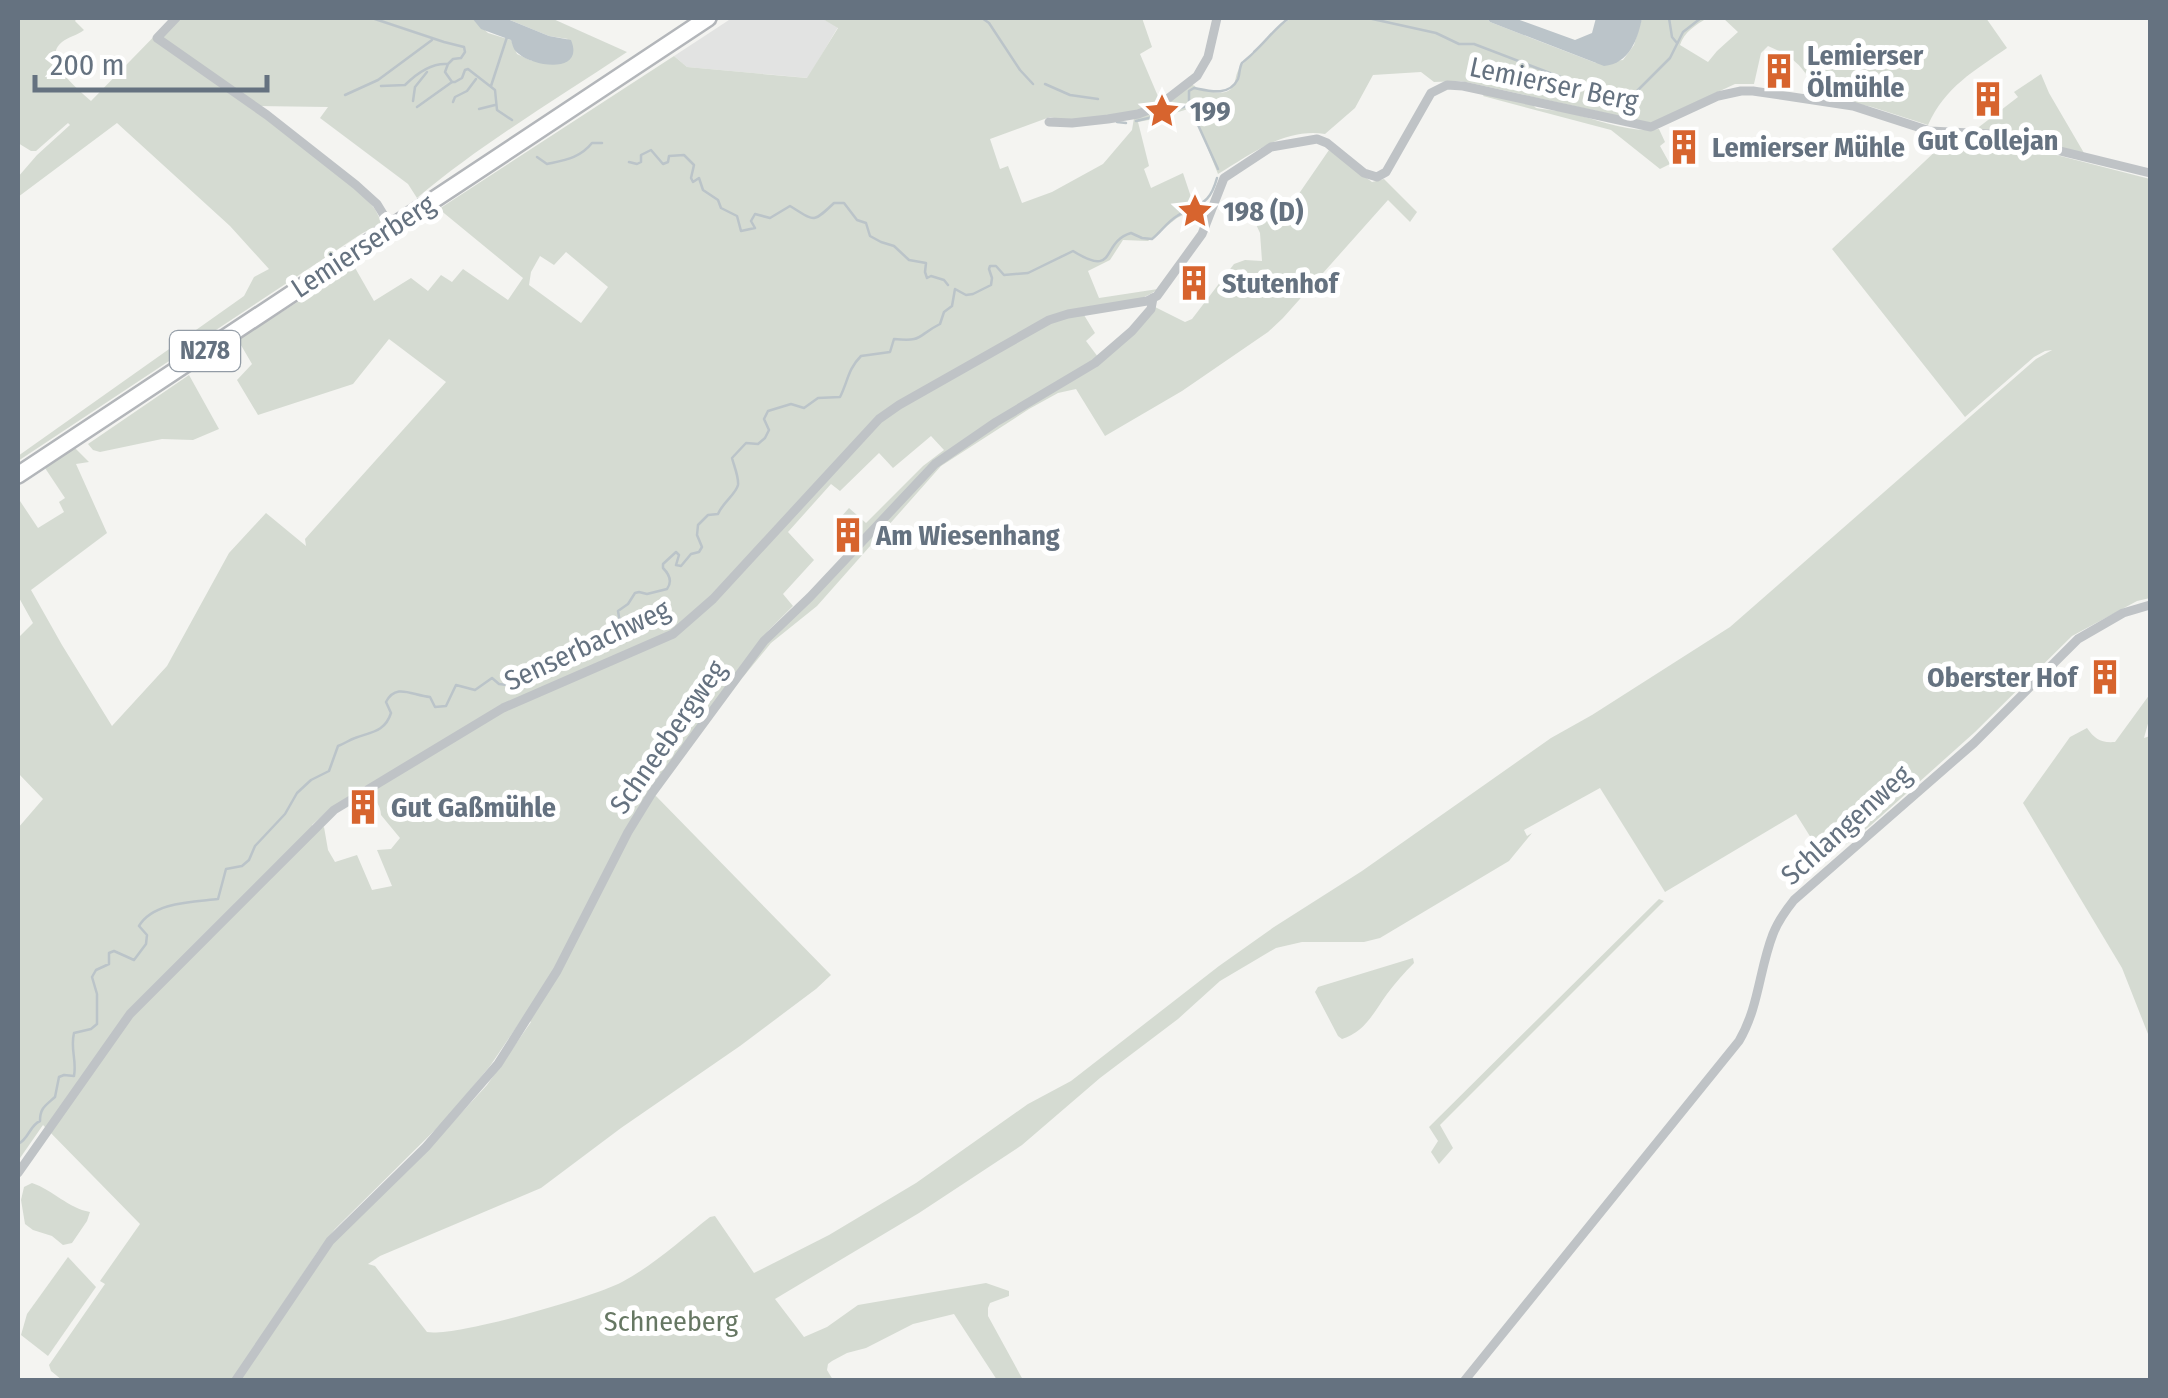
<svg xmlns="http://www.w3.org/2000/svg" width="2168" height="1398" font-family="'Fira Sans Condensed',sans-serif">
<rect width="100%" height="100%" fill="#f4f4f1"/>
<polygon fill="#e2e3e2" points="732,18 821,18 838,27 808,78 687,67 674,56"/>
<g fill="#d5dbd2" fill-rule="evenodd">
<path d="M18 18H77L75 21 84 30C78 35 68 37 62 42 40 60 79 90 91 101L172 18H472L488 33 511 40 517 54 532 61 568 39 549 36 505 18H551L627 52C557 99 482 143 417 198L408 184 320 118 328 107 256 106 363 195 375 209 382 223 361 234 18 461V456L244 296 254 277 269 269 230 226 117 123 18 197V177L37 155 70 125 68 123 36 151H31L18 143Z"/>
<path d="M821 18H1142L1152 47 1140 54 1160 101 1138 111 1102 117 1062 120 1050 117 990 139 1000 169 1008 166 1022 203 1052 192 1103 164 1132 130 1134 118 1190 84 1195 86 1196 88C1205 90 1219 95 1228 91 1237 86 1234 77 1239 69 1251 53 1275 28 1292 18H1487L1490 22 1596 63 1623 60 1634 45 1642 18H1707C1696 25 1684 32 1680 45L1708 62 1717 51 1738 32 1723 18H1986L2007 48C1974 71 1945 87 1928 125L1872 107 1813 94C1810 69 1790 55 1768 46L1761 53 1754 84H1735L1651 123 1461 81 1434 82 1421 72 1373 75 1355 108 1325 134C1284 128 1251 154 1218 174L1202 134 1188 109 1159 118 1138 122 1149 166 1144 169 1151 188 1183 173 1195 209 1177 218 1148 241 1123 240 1110 260 1088 271 1099 298 1158 289C1138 304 1107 308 1084 315L1095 333 1086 341 1101 361 1155 307 1185 322 1192 319 1234 264 1245 260 1262 261 1260 233 1254 220 1272 200 1287 211 1329 150 1372 182 1384 179 1417 212 1410 222 1388 200 1283 318 1268 332 1182 391 1105 436 1076 389 1058 393 1029 409 941 466 817 606 771 643 743 677 747 666 852 546 849 544 857 535 840 518 849 508 866 523 923 466 944 450 931 436 893 468 879 453 840 491 831 484 788 532 814 560 783 594 793 606 768 631 654 794 831 975 816 989 740 1046 621 1128 541 1188 380 1256 368 1264 375 1266 427 1332C456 1337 594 1297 622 1282 654 1265 682 1239 710 1217L715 1216 754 1273 829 1235 916 1183 1028 1104 1071 1081 1219 966 1274 927 1362 871 1551 738 1592 715 1730 627 2036 359 2052 350 2045 351 2034 357 1965 417 1832 249 1942 145 1941 135 1994 139 2150 179V598L2137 601 2072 636 1975 732 1870 826 1828 858 1823 857 1796 814 1665 892 1600 788 1524 830 1527 836 1532 833 1509 861 1380 938 1364 942H1302L1276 948 1220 981 1178 1019 1100 1078 1022 1145 919 1213 775 1299 804 1337 827 1327 858 1305 986 1283 1009 1291V1296L990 1303 988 1308V1316L1023 1380H997L954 1314 913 1324 866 1348 847 1353 832 1361 828 1364 827 1370 833 1380H239L330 1244 428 1149 487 1085 531 1022 524 1016 490 1066 445 1120 335 1229 318 1251 232 1380H62L51 1371 49 1365 105 1284 100 1281 140 1224 43 1125 18 1161V828L43 799 18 773V638L33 623 18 596V498L38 528 64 512 59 502 65 498 45 468 75 448 89 462 76 464 107 533 31 590 62 645 112 726 167 666 229 553 266 513 306 546 305 539 446 382 389 339 353 384 258 415 237 380 252 364 238 340 354 266 374 301 411 278 428 291 441 275 452 282 463 269 508 300 523 278 439 209 674 56 687 67 807 78 838 28ZM566 252 608 287 581 323 529 285 531 272 540 256 554 265ZM365 786C371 795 381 804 381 815L400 838 391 849 377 850 392 886 372 890 357 855 335 862 328 850 324 827 314 831 312 825 331 808Z"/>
<polygon points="2041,74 2049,93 2084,153 1975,130 2018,97 2014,92"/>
<path d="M1485 93 1532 104 1536 108C1547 110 1557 110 1569 113 1597 119 1631 134 1659 129L1665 142 1660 146 1670 164 1660 169 1611 130 1483 96Z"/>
<polygon points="189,375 219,429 193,440 162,439 100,452 93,450 88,444"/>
<path d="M2150 694V722L2149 720 2144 738 2150 736V1039L2122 968 2023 803 2070 737 2087 728C2095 739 2100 743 2115 742Z"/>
<polygon points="1659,899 1664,901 1440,1125 1453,1148 1439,1164 1431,1152 1438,1141 1429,1127"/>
<path d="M1413 958 1414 963C1404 973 1395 983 1387 994 1374 1012 1365 1032 1342 1039L1338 1036 1315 992 1318 987Z"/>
<path d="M32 1183C53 1190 68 1208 90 1212L87 1221 72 1243 63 1245 52 1236 33 1230 25 1224 21 1200 24 1187Z"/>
<polygon points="68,1257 96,1287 48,1356 21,1335 27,1314"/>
</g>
<g fill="#bbc4c9">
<path d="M472 18H505L549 36 571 40C585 74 534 67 519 54 513 50 513 46 511 40L481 29Z"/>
<path d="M1487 18H1514L1575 40 1592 33 1596 18H1642C1638 39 1629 64 1604 66L1490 22Z"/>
</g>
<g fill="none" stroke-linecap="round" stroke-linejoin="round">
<g stroke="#bbc4c9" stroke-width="2.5">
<polyline points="372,18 444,42 464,47 465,52 461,58 453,59 448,64 445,72 452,82 455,82 462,78 465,70 468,69 495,90 497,110 512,120"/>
<polyline points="982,18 989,23 1020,70 1033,84"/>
<polyline points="1368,18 1436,33 1459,44 1474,44 1600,92 1616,96 1632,96 1670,58 1683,32 1701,18"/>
<polyline points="1669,18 1672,37 1677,43"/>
<polyline points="1045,84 1070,95 1098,99"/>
<path d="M381 86 405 85C416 74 431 63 447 64"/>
<polyline points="491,86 507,37"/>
<polyline points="345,95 378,80 432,40"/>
<polyline points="413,101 415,87 427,72"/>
<polyline points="453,102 455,97 467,91 476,79"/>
<polyline points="417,107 452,82"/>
<polyline points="479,109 495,105"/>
<polyline points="1163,114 1189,105"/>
<polyline points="1136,121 1157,116"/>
<polyline points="1117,122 1126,123"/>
<path d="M537 157 547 164C565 160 580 158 592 143H602"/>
<path d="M629 162 637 164 641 162V155L651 150 663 164 668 162 669 156 684 155 694 165 691 178 693 182 699 178 703 190 718 200 721 208 737 216 741 231 755 228 751 221 755 214 770 218 790 206C815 221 812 224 834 203H844L857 220 866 223 870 236 881 242 894 246 909 260 926 263 925 272 927 278 931 276 944 280 948 285"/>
<path d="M1218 169 1189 105V91L1194 88C1209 91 1229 97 1238 79 1240 74 1239 68 1242 63 1243 62 1254 53 1254 52 1267 40 1275 28 1289 18"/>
<path d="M18 1144C29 1139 29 1126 40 1121 40 1108 45 1106 55 1097L59 1077 64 1075 74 1076C77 1060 70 1049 74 1033L91 1029 97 1024V994L92 977 96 970 109 964V953L114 951 134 960 146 944 147 935 139 926C153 902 193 902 218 899L226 869 242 866 249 860 255 846 285 814 297 793 311 780 329 771 338 746C344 744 349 740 355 738 371 732 385 732 391 713L386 702C396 683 411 695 430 697L435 707 446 706 456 685 475 690 492 678 499 684 507 685 515 679 531 676 541 664H557L565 651C580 649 568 649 583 653 601 658 610 646 622 635L618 611 628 604 635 593 639 592 647 594 667 589C673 581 669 574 663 568V564L676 552 679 555 676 565 681 566 691 554 699 552 702 547 697 535 698 525 708 515 718 514C723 502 736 494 738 485 739 477 734 466 732 458L746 443 758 444 765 438 769 430 764 419 768 411 791 404 804 408 818 398 840 397C848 381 848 369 861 356L890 352 894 339C924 342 916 336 940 324L944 312 952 306 955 289 966 295 973 294 991 285 992 278 989 269 990 266H996L1004 275 1028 273 1073 251C1118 279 1100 242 1131 233L1142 238 1152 239C1161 232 1167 222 1177 216 1199 202 1209 207 1217 178"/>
</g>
<defs>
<polyline id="primary" points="18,475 708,18"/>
</defs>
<use href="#primary" stroke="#b3b6ba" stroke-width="20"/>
<g stroke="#bfc3c6" stroke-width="9">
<polyline points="176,18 157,38 267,115 356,185 377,204 391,227"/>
<polyline points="1049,122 1072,123 1108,119 1138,114 1157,107 1197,76 1208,57 1217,18"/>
<polyline points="18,1173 130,1014 334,810 503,708 673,634 713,599 879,419 899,405 1049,320 1068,314 1147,301 1157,296 1202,234 1224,178 1271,147 1317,139 1327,143 1364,173 1377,177 1386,172 1431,93 1447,85 1463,86 1651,127 1718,96 1741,91 1753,91 1853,106 1930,131 1990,134 2150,173"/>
<polyline points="236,1380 330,1241 426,1147 498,1064 557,971 628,832 652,793 764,641 810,597 935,464 996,422 1095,363 1132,331 1151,309 1153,298"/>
<path d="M1465 1380 1739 1041C1759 1007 1759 970 1773 934 1778 921 1786 910 1794 900L1974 743 2078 639 2123 613 2150 605"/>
</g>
<use href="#primary" stroke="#fff" stroke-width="15"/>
</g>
<defs>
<symbol id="building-bare" viewBox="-9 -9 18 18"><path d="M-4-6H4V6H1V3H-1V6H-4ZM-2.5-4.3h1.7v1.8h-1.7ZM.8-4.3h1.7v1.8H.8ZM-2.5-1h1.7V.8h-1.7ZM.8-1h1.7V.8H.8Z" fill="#d7642e" stroke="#fff" stroke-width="2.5" paint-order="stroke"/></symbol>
<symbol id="sight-bare" viewBox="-9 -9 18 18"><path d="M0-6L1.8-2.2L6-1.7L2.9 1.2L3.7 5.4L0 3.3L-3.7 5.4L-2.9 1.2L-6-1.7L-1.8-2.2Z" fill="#d7642e" stroke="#fff" stroke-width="2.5" paint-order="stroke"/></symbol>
</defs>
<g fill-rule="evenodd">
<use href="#building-bare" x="1754" y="46" width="50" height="50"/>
<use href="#building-bare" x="1963" y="74" width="50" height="50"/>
<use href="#sight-bare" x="1137" y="86" width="50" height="50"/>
<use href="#building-bare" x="1659" y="122" width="50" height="50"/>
<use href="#sight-bare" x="1170" y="186" width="50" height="50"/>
<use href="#building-bare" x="1169" y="258" width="50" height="50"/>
<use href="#building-bare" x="823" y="510" width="50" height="50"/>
<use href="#building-bare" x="2080" y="652" width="50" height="50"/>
<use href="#building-bare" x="338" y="782" width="50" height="50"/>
</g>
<g text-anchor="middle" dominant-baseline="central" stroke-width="10" stroke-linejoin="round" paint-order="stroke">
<rect fill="#fff" stroke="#939ca6" stroke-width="2.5" x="170" y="331" width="70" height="40" rx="8"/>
<g font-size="25" font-weight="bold" fill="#657280">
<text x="205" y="351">N278</text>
</g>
<g font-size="28" font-weight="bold" fill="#657280" stroke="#fff" text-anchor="start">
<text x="1807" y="55">Lemierser<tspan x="1807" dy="32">Ölmühle</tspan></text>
<text x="1190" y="111">199</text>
<text x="1988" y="140" text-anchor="middle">Gut Collejan</text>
<text x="1712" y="147">Lemierser Mühle</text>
<text x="1223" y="211">198 (D)</text>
<text x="1222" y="283">Stutenhof</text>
<text x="876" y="535">Am Wiesenhang</text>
<text x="2077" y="677" text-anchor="end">Oberster Hof</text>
<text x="391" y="807">Gut Gaßmühle</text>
</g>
<g font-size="28" fill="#657280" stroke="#fff">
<text transform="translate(1554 84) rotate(12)">Lemierser Berg</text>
<text transform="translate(363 246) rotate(-33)">Lemierserberg</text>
<text transform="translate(587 645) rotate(-25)">Senserbachweg</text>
<text transform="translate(668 737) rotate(-55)">Schneebergweg</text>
<text transform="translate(1846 825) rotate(-42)">Schlangenweg</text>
</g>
<g font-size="28" fill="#667763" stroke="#fff">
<text x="671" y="1321">Schneeberg</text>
</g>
</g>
<rect width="2168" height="1398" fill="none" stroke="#657280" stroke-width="40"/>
<path d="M35 75v15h232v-15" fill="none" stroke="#657280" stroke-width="5"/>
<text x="50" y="75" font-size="30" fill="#657280" stroke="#ffffff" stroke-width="8" paint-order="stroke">200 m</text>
</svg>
